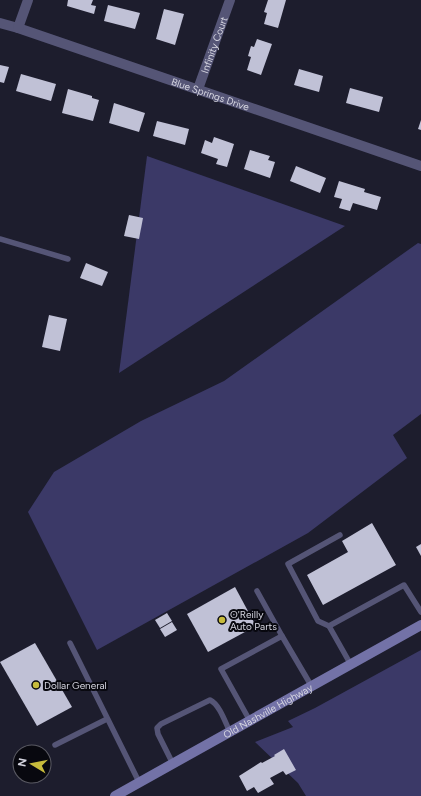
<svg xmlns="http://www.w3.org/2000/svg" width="421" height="796" font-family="Figtree,sans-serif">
<rect width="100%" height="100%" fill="#1d1d2d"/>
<g fill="#3b3967">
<polygon points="147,156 345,226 119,373"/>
<polygon points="418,243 421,244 421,414 393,435 407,458 308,533 97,650 28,512 54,472 141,421 224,381"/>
<polygon points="421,650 421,796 306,796 298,783 255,742 293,727 288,721 315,708"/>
</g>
<g fill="#c0c1d6">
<polygon points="68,0 93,0 91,5 96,6 94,14 67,6"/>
<polygon points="268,0 286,0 278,28 264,24 267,13 264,12"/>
<polygon points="108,5 140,13 135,29 104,21"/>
<polygon points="164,9 184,14 175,45 156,39"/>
<polygon points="257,39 272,44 261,75 247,70 251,57 248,56 251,46 254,47"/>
<polygon points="0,65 9,67 4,83 0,82"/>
<polygon points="299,69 323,76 319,92 294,85"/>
<polygon points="21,74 56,84 51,101 16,91"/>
<polygon points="350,88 383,97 379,112 346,103"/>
<polygon points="68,89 92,96 92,98 99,100 93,121 62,113"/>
<polygon points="114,103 145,113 139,132 109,123"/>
<polygon points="421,120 421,130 418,129"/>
<polygon points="157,121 189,129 185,145 153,136"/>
<polygon points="214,137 234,144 227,167 216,164 218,159 201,153 205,140 212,143"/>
<polygon points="250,150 270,156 268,160 275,162 270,178 244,169"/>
<polygon points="296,166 326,178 320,193 290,181"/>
<polygon points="339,181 365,189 364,192 381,197 377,210 353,203 350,211 339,208 342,199 334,197"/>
<polygon points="129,215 143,218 139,239 124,236"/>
<polygon points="86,263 108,272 102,286 80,278"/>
<polygon points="49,315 67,319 60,351 42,347"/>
<polygon points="372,523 396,565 323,605 307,575 348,552 342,541"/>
<polygon points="421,544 421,556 416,547"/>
<polygon points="235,587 256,626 208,652 187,614"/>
<polygon points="167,613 172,621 160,628 155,620"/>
<polygon points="172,622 177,630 165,637 160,629"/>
<polygon points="35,643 72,707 37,726 0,662"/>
<polygon points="284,749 296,770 286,775 283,771 270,778 274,784 258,793 254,787 247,791 239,776 261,762 262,763 275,756 274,755"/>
</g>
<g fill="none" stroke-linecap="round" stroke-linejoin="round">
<g stroke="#555576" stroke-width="5.5">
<polyline points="0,239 68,259"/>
<polyline points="340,535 288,564 318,621 329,626 351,665"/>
<polyline points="257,591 282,636"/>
<polyline points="329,626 404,585 421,612"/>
<polyline points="70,643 139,782"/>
<polyline points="250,721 221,669 282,636 312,687"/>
<polyline points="55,745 107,719"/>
<path d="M173 764 158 734 157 728 161 724 210 700C220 705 225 722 230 732"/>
</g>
<g stroke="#555576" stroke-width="10">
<path id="s1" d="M0 23 18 28 421 166"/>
<polyline points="18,28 28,0"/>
<path id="s2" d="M198 89 230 0"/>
</g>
<path stroke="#7372a7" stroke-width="10" id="s3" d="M115 796 421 625"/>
</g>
<g fill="#c7bb3c" stroke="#08080f" stroke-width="1.5">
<circle cx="222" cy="620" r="4"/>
<circle cx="36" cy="685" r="4"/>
</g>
<g text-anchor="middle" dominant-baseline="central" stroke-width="4" stroke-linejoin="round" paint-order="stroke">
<g font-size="10" fill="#d6d6e1" stroke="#08080f">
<text stroke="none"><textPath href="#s2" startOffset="47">Infinity Court</textPath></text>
<text stroke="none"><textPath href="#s1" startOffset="222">Blue Springs Drive</textPath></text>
<text stroke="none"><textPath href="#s3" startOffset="175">Old Nashville Highway</textPath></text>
</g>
<g font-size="10" fill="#d6d6e1" stroke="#08080f" text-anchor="start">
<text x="230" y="614">O'Reilly<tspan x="230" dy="12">Auto Parts</tspan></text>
<text x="44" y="685">Dollar General</text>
</g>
</g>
<g transform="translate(32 764) rotate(280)"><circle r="19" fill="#08080f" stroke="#5a5a63"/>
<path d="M0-3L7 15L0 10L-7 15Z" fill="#c7bb3c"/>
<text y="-6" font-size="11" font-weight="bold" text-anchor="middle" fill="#d6d6e1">N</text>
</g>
</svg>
